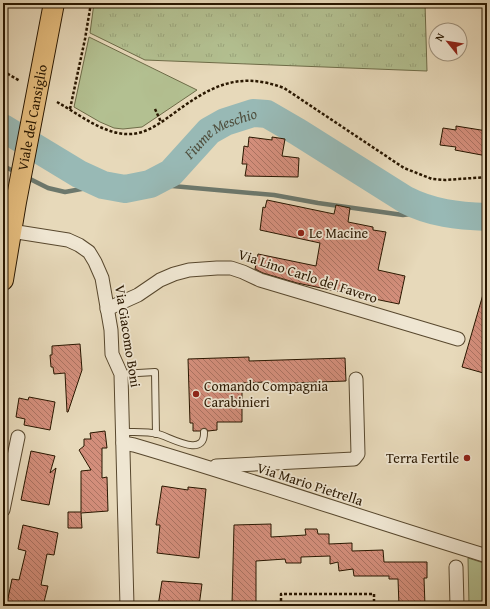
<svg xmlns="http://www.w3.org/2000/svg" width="490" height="609" font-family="'Gentium Book Plus',serif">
<defs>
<pattern id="grass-tufts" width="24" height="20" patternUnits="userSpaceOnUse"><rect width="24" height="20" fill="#b3c091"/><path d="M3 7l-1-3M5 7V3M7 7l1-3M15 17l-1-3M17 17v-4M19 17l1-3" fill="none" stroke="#9aa47b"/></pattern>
<pattern id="building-back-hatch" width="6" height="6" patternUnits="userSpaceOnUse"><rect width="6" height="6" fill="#d38e7b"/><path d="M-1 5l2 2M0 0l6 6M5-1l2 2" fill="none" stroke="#ab7362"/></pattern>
</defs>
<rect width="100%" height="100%" fill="#e7d9ba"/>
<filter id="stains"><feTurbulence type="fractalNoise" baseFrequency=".005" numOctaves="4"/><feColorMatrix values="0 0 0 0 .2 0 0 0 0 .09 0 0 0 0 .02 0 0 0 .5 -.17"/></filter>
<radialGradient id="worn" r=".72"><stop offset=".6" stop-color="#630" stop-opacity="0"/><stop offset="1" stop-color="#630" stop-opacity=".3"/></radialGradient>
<polygon fill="url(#grass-tufts)" stroke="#6e6c48" points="94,3 425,3 427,71 145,60 90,33"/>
<g fill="#b3c091" stroke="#6e6c48">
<polygon points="89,37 197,90 142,127 123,129 114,128 100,122 74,107"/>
<polygon points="468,558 487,564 487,606 469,606"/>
</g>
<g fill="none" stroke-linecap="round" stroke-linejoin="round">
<g stroke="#6c786d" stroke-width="4.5">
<polyline points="3,166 16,172"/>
<polyline points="26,177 48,188 65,192 103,185"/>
<polyline points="150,184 274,195 318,203 403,215 433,211"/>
</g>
<path stroke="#98b9b5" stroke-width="28" id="s1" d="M3 128 79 174 103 185 125 189 150 184 171 173 209 131 225 122 253 113 267 114 298 132 406 200C431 213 458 216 487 217"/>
</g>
<g fill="url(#building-back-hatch)" stroke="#291700">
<polygon points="456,126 487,131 487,156 455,150 456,147 440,145 443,128 456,130"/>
<polygon points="249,137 272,140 272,137 285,139 282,156 299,158 298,177 245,176 247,164 242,164 244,146 248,147"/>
<polygon points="267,200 334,214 336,205 350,208 348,222 373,227 373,230 386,232 378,270 405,276 399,304 297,283 263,273 255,269 258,254 316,266 320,243 260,230 263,207 265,208"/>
<polygon points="484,291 487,292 487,374 462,367"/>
<polygon points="80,344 82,370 68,412 67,412 65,373 54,374 53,367 51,367 50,355 52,355 52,346"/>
<polygon points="249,357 249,361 345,358 346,381 266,384 266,382 242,383 242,422 217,422 217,430 208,431 204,428 200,431 193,431 193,423 190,423 188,359"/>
<polygon points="29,397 55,402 50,430 24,425 25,419 16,417 19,398 28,400"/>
<polygon points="105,431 107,448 102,448 102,478 107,477 108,511 81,513 82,528 68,528 68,512 81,512 81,471 91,470 79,450 84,446 84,439 91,439 90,433"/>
<polygon points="31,451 55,456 50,473 56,468 49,505 21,500"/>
<polygon points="162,486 188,490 188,487 206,489 199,558 157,553 160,525 156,525"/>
<polygon points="271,524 271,537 306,535 305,529 317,529 318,534 329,534 329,544 352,543 352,551 383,550 384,562 427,562 427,578 424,578 425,606 399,606 398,579 389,579 389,576 354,576 353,569 339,571 338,562 330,564 330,556 301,557 301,563 286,563 285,559 256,561 256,606 236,606 236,604 232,604 234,525"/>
<polygon points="23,525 58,533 54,555 47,554 41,585 48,586 43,606 22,606 7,603 12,579 19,580 26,551 18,549"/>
<polygon points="162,581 202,584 199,606 158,606"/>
</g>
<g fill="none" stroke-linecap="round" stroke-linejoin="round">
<defs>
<g id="lane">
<polyline points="121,374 155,372 156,434"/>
<path d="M122 432C134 432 147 431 158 434 170 437 205 459 204 432"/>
</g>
<g id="street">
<polyline points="11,231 68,240 79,245 89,252 95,262 102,278 111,330 112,354 121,374 127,606"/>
<polyline points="107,309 138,295 160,280 174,274 189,270 217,268 231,268 243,272 260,280 458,339"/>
<path d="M123 443 134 445C253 480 369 520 487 556"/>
<polyline points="216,466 354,459 358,454 356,379"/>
<polyline points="3,510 18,437"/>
<polyline points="456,567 457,606"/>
</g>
<g id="primary">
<path id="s2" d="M3 280 16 202 54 3"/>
</g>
</defs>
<use href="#lane" stroke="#58482e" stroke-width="8"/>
<use href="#street" stroke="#58482e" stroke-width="15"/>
<use href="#primary" stroke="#291700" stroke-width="22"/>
<g stroke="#291700" stroke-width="2.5" stroke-dasharray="3 2" stroke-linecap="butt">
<polyline points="3,71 20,81"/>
<path d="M57 102C79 114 105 136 132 134 146 133 159 124 170 116 208 88 236 70 284 88L404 168 432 179 445 180 487 177"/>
<polyline points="70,109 85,39 91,3"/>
<polyline points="155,109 161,122"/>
<polyline points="281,606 281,594 374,594 374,606"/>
</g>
<use href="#lane" stroke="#efe6d2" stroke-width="6"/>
<use href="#street" stroke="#efe6d2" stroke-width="13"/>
<use href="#primary" stroke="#e4bc7d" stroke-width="20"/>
</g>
<g fill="#8f2418" stroke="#efe6d2" stroke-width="1.5">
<circle cx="301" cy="233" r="4"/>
<circle cx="196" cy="394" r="4"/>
<circle cx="467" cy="458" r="4"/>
</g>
<g text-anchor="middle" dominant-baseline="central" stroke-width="3.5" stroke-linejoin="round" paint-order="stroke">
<g font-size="14" fill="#291700" stroke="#efe6d2">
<text stroke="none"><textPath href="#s2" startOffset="165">Viale del Cansiglio</textPath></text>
<text transform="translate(308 276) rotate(18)">Via Lino Carlo del Favero</text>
<text transform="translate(128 336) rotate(81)">Via Giacomo Boni</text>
<text transform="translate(310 484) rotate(18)">Via Mario Pietrella</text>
</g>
<g font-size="14" fill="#291700" stroke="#efe6d2" text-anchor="start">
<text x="309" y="233">Le Macine</text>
<text x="204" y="386">Comando Compagnia<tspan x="204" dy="16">Carabinieri</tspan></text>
<text x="459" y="458" text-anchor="end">Terra Fertile</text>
</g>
<g font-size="15" font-style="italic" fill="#50503f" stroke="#efe6d2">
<text stroke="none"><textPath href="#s1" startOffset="252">Fiume Meschio</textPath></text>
</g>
</g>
<rect width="490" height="609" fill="none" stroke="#e7d9ba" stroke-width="16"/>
<rect x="4" y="4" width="482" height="601" fill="none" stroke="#291700" stroke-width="2"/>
<rect x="8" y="8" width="474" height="593" fill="none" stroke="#291700"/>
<g transform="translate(448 42) rotate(300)"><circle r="19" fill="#efe6d2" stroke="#a0937e"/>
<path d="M0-3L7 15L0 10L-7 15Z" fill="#8f2418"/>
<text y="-6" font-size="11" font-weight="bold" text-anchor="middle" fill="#291700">N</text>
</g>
<rect width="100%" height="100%" filter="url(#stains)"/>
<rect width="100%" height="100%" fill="url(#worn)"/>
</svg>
